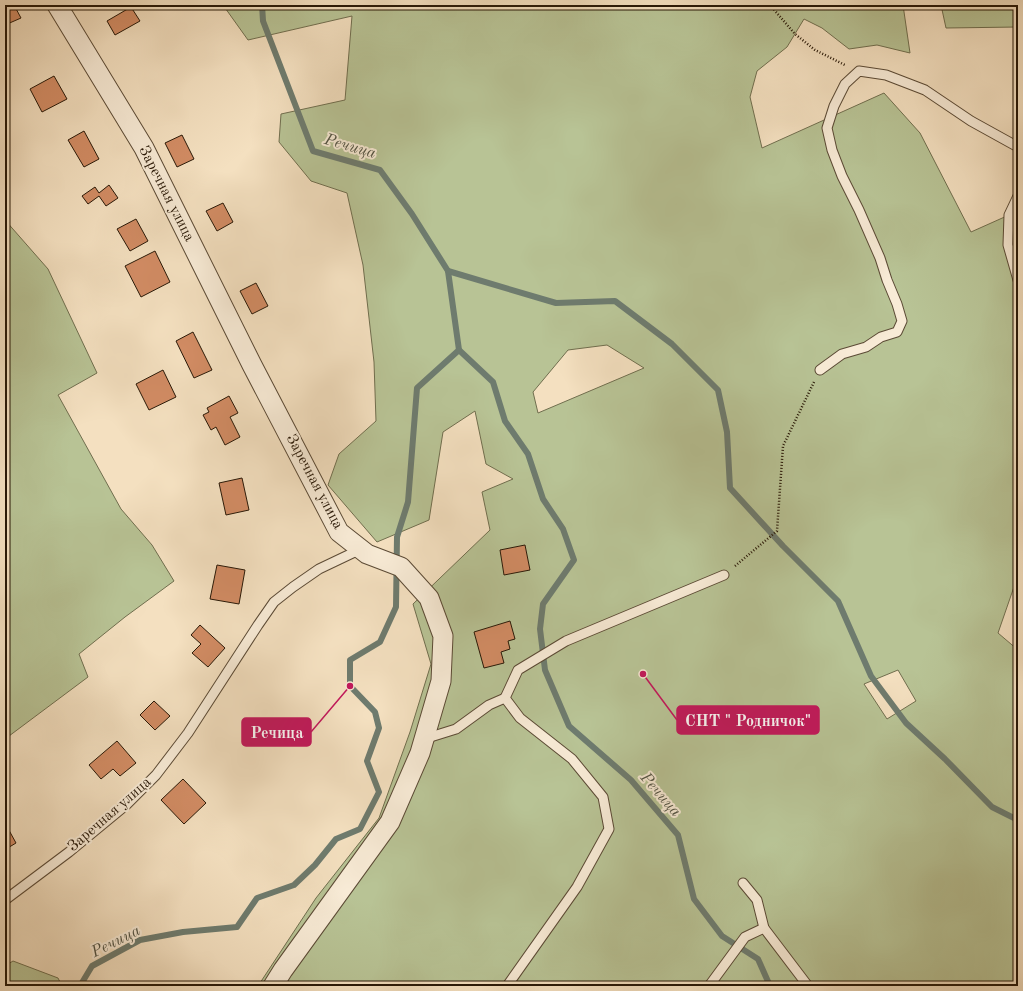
<svg xmlns="http://www.w3.org/2000/svg" width="1023" height="991" font-family="'Old Standard TT',serif">
<rect width="100%" height="100%" fill="#f4e0c0"/>
<filter id="stains"><feTurbulence type="fractalNoise" baseFrequency=".005" numOctaves="4"/><feColorMatrix values="0 0 0 0 .2 0 0 0 0 .09 0 0 0 0 .02 0 0 0 .5 -.17"/></filter>
<radialGradient id="worn" r=".72"><stop offset=".6" stop-color="#630" stop-opacity="0"/><stop offset="1" stop-color="#630" stop-opacity=".3"/></radialGradient>
<g fill="#b8c395" stroke="#706e4e" fill-rule="evenodd">
<path d="M223 5H903L910 53 877 45 849 49 822 28 804 19 787 47 757 71 750 97 762 148 884 93 920 133 971 232 1009 215 1007 251 1018 285V579L1016 581 998 633 1018 650V986H258L316 898 379 818 410 732 431 664 413 604 490 530 482 492 513 479 486 464 475 411 443 432 429 520 377 542 328 485 339 454 376 421 374 362 363 265 347 193 311 181 279 142 281 114 345 100 352 16 248 40ZM607 345 644 368 538 413 533 392 568 350ZM898 670 916 701 887 719 864 684Z"/>
<polygon points="941,5 1018,5 1018,27 946,28"/>
<polygon points="5,220 48,269 97,373 58,395 121,509 152,545 174,581 125,617 79,654 88,677 5,739"/>
<polygon points="13,961 58,978 62,986 5,986 5,966"/>
</g>
<g fill="none" stroke-linecap="round" stroke-linejoin="round">
<g stroke="#6e7b6e" stroke-width="6">
<polyline points="262,5 263,21 313,151 380,170 412,214 448,271 459,350 493,382 505,421 528,454 543,499 563,529 574,560 543,604 540,629 545,670 569,726 631,780 678,835 694,899 722,936 758,959 770,986"/>
<polyline points="448,271 556,303 615,301 672,344 718,390 727,432 730,488 783,546 838,601 871,676 906,723 945,759 992,807 1018,820"/>
<polyline points="80,986 92,966 140,940 183,932 237,927 257,898 294,885 315,865 336,839 360,829 379,792 367,761 379,728 375,712 350,686 350,660 380,642 396,607 397,537 408,502 417,388 459,350"/>
</g>
</g>
<g fill="#d28c64" stroke="#281807">
<polygon points="5,5 14,5 21,18 5,25"/>
<polygon points="131,7 140,21 115,35 107,21"/>
<polygon points="54,76 67,99 42,112 30,89"/>
<polygon points="84,131 99,159 84,167 68,140"/>
<polygon points="182,135 194,159 177,167 165,143"/>
<polygon points="109,185 118,198 106,206 99,196 88,204 82,196 95,187 99,193"/>
<polygon points="223,203 233,222 217,231 206,211"/>
<polygon points="136,219 148,241 130,251 117,229"/>
<polygon points="155,251 170,282 141,297 125,266"/>
<polygon points="256,283 268,306 252,314 240,291"/>
<polygon points="193,332 212,370 194,378 176,341"/>
<polygon points="163,370 176,397 149,410 136,384"/>
<polygon points="229,396 238,413 230,417 240,437 225,445 216,427 211,430 203,415 209,412 207,408"/>
<polygon points="242,478 249,510 226,515 219,483"/>
<polygon points="525,545 530,570 504,575 500,550"/>
<polygon points="217,565 245,570 239,604 210,599"/>
<polygon points="510,621 515,639 508,641 510,649 501,652 504,663 484,668 474,632"/>
<polygon points="200,625 225,648 208,667 192,653 201,644 191,635"/>
<polygon points="154,701 170,716 155,730 140,715"/>
<polygon points="117,741 136,763 120,776 113,769 101,779 89,765"/>
<polygon points="183,779 206,803 184,824 161,800"/>
<polygon points="5,823 16,843 6,849 5,847"/>
</g>
<g fill="none" stroke-linecap="round" stroke-linejoin="round">
<defs>
<g id="service">
<polyline points="1018,196 1009,215 1008,245 1018,280"/>
<polyline points="820,370 842,354 866,347 881,337 897,332 902,321 897,304 887,280 880,258 859,210 842,176 832,150 827,128 834,106 845,84 859,71 886,75 925,90 971,121 1018,147"/>
<polyline points="424,739 456,729 489,705 505,698"/>
<polyline points="743,883 757,900 764,928"/>
<polyline points="5,900 69,852 126,805 156,775 188,733 258,625 274,602 293,587 319,569 361,549"/>
<polyline points="507,986 577,887 609,829 603,797 572,759 520,718 505,698 518,670 566,641 724,575"/>
<polyline points="709,986 745,937 764,928 808,986"/>
</g>
<polyline id="minor" points="57,5 144,148 252,365 339,532 367,554 401,567 429,598 443,636 441,681 420,753 390,822 283,970 273,986"/>
</defs>
<use href="#service" stroke="#5b4a35" stroke-width="11"/>
<use href="#minor" stroke="#5b4a35" stroke-width="21"/>
<g stroke="#281807" stroke-width="2.5" stroke-dasharray="1 2" stroke-linecap="butt">
<polyline points="770,5 795,34 815,50 845,65"/>
<polyline points="735,566 777,531 783,446 814,382"/>
</g>
<use href="#service" stroke="#f8ebd6" stroke-width="9"/>
<use href="#minor" stroke="#f8ebd6" stroke-width="19"/>
</g>
<g text-anchor="middle" dominant-baseline="central" stroke-width="4" stroke-linejoin="round" paint-order="stroke">
<g font-size="15" fill="#281807" stroke="#f8ebd6">
<text transform="translate(166 194) rotate(63)">Заречная улица</text>
<text transform="translate(314 482) rotate(62)">Заречная улица</text>
<text transform="translate(110 815) rotate(-41)">Заречная улица</text>
</g>
<g font-size="16" font-style="italic" fill="#515243" stroke="#f8ebd6">
<text transform="translate(350 147) rotate(16)">Речица</text>
<text transform="translate(660 795) rotate(49)">Речица</text>
<text transform="translate(116 942) rotate(-27)">Речица</text>
</g>
</g>
<path fill="none" stroke="#c2185b" stroke-width="1.5" d="M643 674L677 720M350 686L311 732"/>
<g fill="#c2185b" stroke="#f8ebd6" stroke-width="1.5">
<circle cx="643" cy="674" r="4"/>
<circle cx="350" cy="686" r="4"/>
</g>
<g fill="#c2185b" stroke="#c2185b" stroke-width="1.5">
<rect x="677" y="706" width="142" height="28" rx="4"/>
<rect x="242" y="718" width="69" height="28" rx="4"/>
</g>
<g font-size="16" text-anchor="middle" font-weight="bold" fill="#fff">
<text x="748" y="726">СНТ " Родничок"</text>
<text x="277" y="738">Речица</text>
</g>
<rect width="1023" height="991" fill="none" stroke="#f4e0c0" stroke-width="20"/>
<rect x="6" y="6" width="1011" height="979" fill="none" stroke="#281807" stroke-width="2"/>
<rect x="10" y="10" width="1003" height="971" fill="none" stroke="#281807"/>
<rect width="100%" height="100%" filter="url(#stains)"/>
<rect width="100%" height="100%" fill="url(#worn)"/>
</svg>
